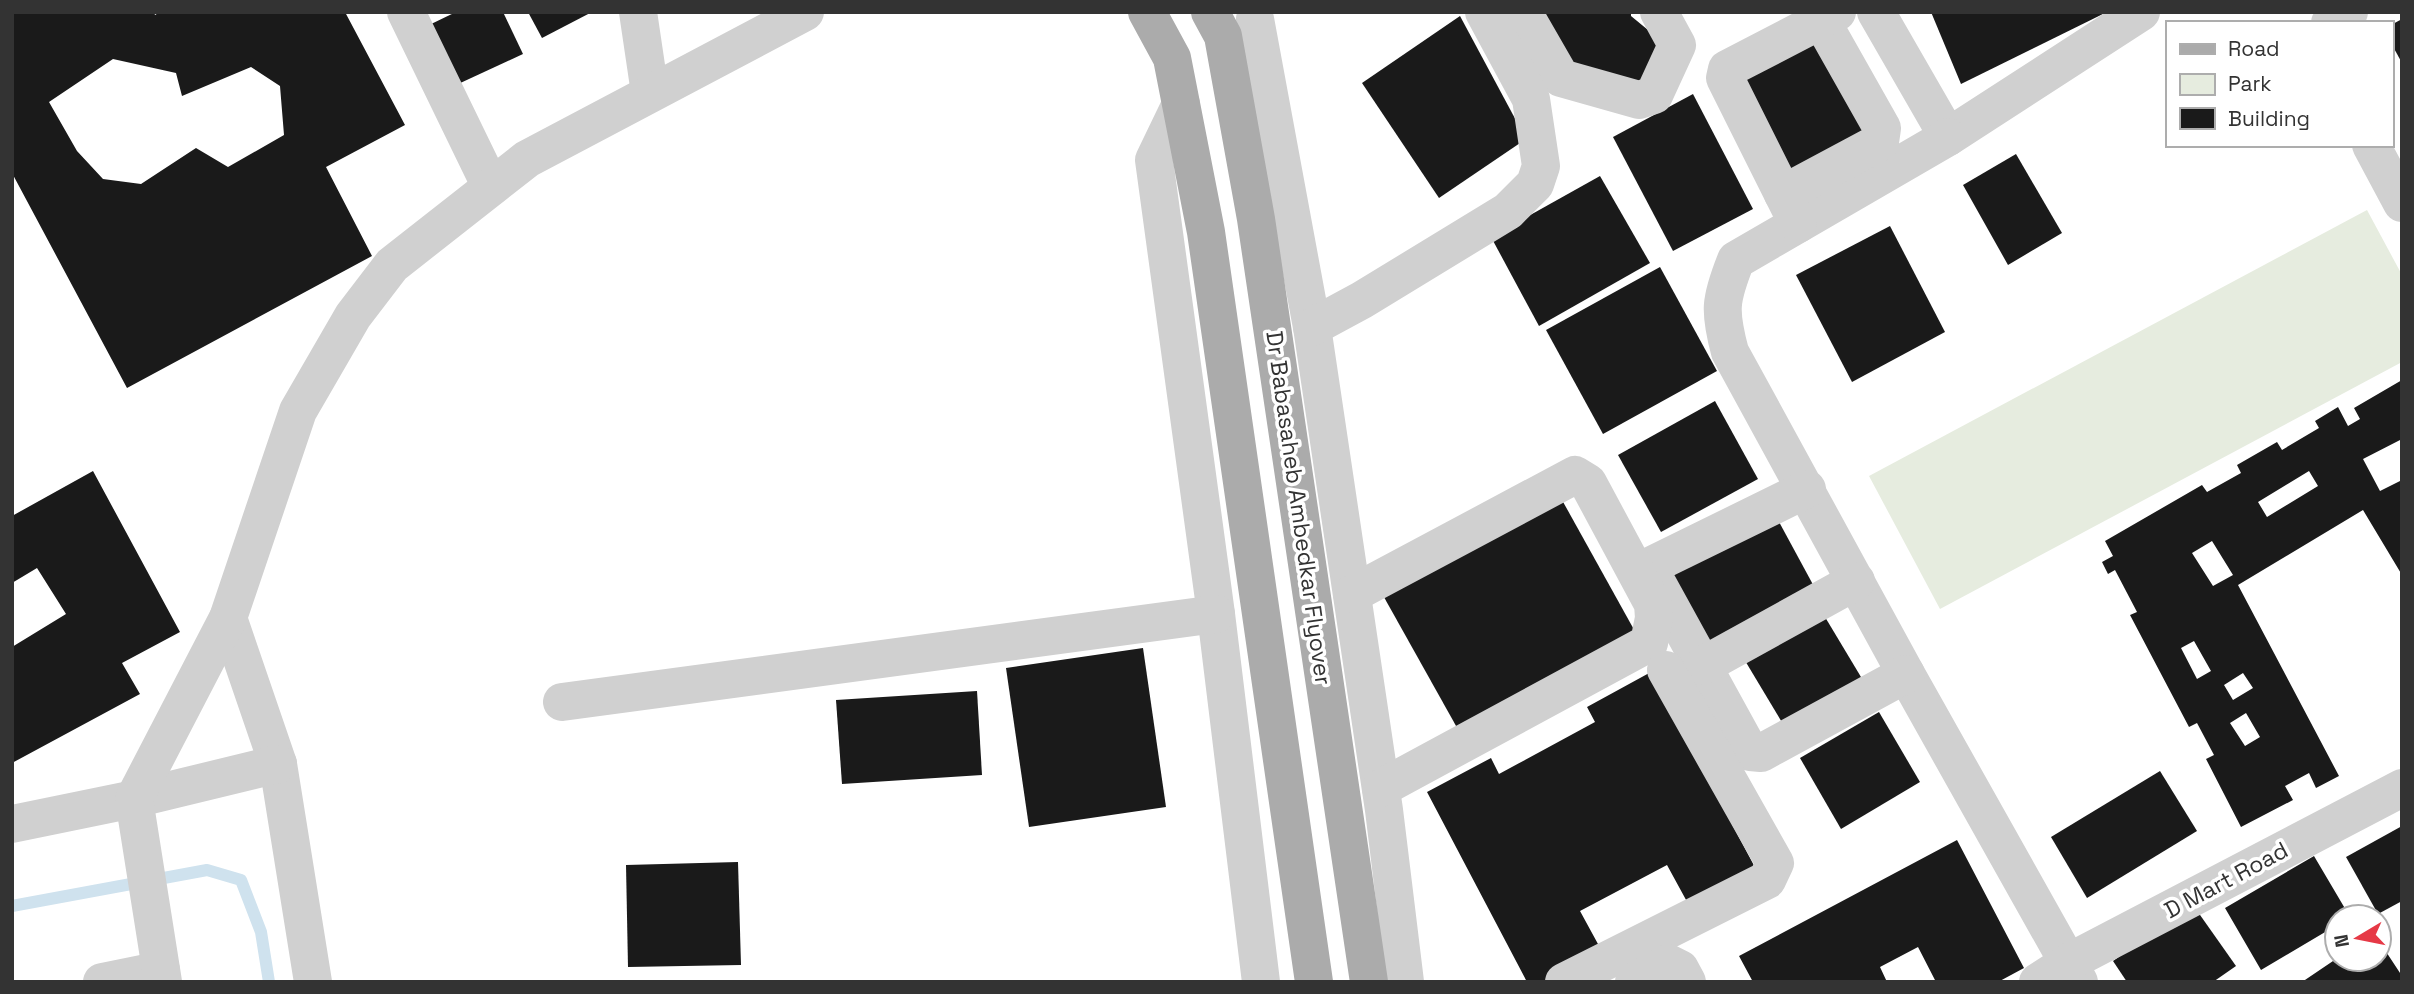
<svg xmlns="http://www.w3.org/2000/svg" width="2414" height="994" font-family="'Space Grotesk',sans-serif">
<rect width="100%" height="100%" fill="#fff"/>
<polygon fill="#e6ecdf" points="2367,210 2402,275 2402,362 1940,609 1869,476"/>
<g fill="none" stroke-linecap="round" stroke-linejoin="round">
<polyline stroke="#cfe2ee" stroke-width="12" points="12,906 207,870 241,880 261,932 269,982"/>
</g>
<g fill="#1a1a1a" fill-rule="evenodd">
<path d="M12 12H154L155 15 160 12H345L405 125 326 167 372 256 127 388 12 173ZM113 59 176 73 182 96 251 67 280 86 284 135 228 167 196 148 141 184 103 179 77 151 49 102Z"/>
<polygon points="456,12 503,12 523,54 456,85 427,26"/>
<polygon points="528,12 592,12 542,38"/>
<polygon points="1541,12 1631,12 1631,16 1665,44 1643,94 1573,71"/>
<polygon points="1931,12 2107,12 1961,84"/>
<polygon points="1460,16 1526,139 1439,198 1362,83"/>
<polygon points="2402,19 2402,63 2391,43 2391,25"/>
<polygon points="1817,29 1874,135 1794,181 1733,73"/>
<polygon points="1693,94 1753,209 1673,251 1613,137"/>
<polygon points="2016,154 2062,233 2008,265 1963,185"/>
<polygon points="1600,176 1650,263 1539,326 1491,237"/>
<polygon points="1890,226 1945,332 1852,382 1796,275"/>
<polygon points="1660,267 1717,371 1603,434 1546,330"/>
<path d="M2402 380V439L2363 459 2380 491 2402 480V575L2363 510 2238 585 2339 776 2316 788 2309 773 2285 786 2293 800 2241 827 2206 759 2214 755 2197 723 2189 727 2130 615 2137 612 2115 570 2108 574 2102 562 2113 556 2105 541 2202 485 2207 492 2241 473 2237 465 2277 442 2282 450 2319 428 2315 421 2338 407 2348 426 2360 419 2354 408ZM2309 471 2318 486 2267 517 2258 502ZM2212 541 2233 575 2213 586 2192 553ZM2194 641 2211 671 2197 679 2181 648ZM2243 673 2253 688 2233 700 2224 685ZM2246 713 2260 737 2245 746 2230 723Z"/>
<polygon points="1715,401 1758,479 1661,532 1618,455"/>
<polygon points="93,471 180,632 122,663 140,694 12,763 12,647 66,614 37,568 12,583 12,516"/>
<polygon points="1557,491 1637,635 1460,733 1380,590"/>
<polygon points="1772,509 1817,592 1705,655 1660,569"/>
<polygon points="1819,607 1867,687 1789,734 1741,654"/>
<polygon points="1143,648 1166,807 1029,827 1006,668"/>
<polygon points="1651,672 1758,873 1691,909 1667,865 1580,911 1604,955 1554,982 1527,982 1427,792 1491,758 1499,774 1595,722 1587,707"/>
<polygon points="977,691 982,775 842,784 836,700"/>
<polygon points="1879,712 1920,782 1841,829 1800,758"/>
<polygon points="2160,771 2197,831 2087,898 2051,837"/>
<polygon points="2402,826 2402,901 2378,914 2346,857"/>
<polygon points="1957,840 2024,968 1998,982 1936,982 1918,947 1880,967 1887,982 1753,982 1739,956"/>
<polygon points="2314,856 2350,917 2337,917 2337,925 2261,970 2225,908"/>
<polygon points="738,862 741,965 628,967 626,865"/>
<polygon points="2193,905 2236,966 2213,982 2127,982 2113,961"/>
<polygon points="2379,941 2402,976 2402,982 2302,982 2336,959 2379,959"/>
</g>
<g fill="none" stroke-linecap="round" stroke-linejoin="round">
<g stroke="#d0d0d0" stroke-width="38">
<polyline points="406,12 491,187"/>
<polyline points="638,12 650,93"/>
<polyline points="1523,12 1561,78 1639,100 1654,95 1677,45 1659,12"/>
<polyline points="1876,12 1948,137 2141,12"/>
<polyline points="1255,19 1312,327 1384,810 1405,982"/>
<polyline points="2330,23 2349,12"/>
<polyline points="1181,104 1154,160 1216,614 1261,982"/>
<path d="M1948 137 1736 260C1720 300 1719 311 1730 352L1906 674 2079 982"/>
<polyline points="2371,145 2402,203"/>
<polyline points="1783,194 1880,142 1882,128 1821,20"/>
<polyline points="1798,224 1725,78 1727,69 1837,12"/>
<polyline points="1312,327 1362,300 1508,211 1535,184 1541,166 1531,99 1484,12"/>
<polyline points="1807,489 1652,565 1651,572 1750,752 1761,753 1906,674"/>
<polyline points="1352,594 1575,475 1588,483 1653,604 1654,618 1649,643 1381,788"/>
<polyline points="228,618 278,764 313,982"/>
<polyline points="1702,666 1856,581"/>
<polyline points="562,702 1216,614"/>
<polyline points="12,824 134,799 278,764"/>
<polyline points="102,982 161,970"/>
<polyline points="163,982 134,799 228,618 298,411 353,316 392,265 527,159 805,12"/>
<polyline points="1564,982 1767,880 1775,863 1666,670"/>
<polyline points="1634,982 1668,963 1680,969 1687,982"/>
<polyline points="2038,982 2069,962 2402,788"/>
</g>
<g stroke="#ababab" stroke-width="38">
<polyline points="1147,12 1172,58 1206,232 1314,982"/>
<polyline points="1210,12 1223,36 1256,219 1369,982"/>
</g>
</g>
<g text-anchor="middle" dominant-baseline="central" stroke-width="7" stroke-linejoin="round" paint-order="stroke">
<g font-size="23" fill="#333" stroke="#fff">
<text transform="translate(1299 508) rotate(82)">Dr Babasaheb Ambedkar Flyover</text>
<text transform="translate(2226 880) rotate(-28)">D Mart Road</text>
</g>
</g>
<rect width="2414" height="994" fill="none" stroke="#333333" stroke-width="28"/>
<rect x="2166" y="21" width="228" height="126" fill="#ffffff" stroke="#adadad" stroke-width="2"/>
<rect x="2180" y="44" width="35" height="10" fill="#ababab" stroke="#adadad" stroke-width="2"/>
<text x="2228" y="56" font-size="21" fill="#333333">Road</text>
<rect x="2180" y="74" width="35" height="21" fill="#e6ecdf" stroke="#adadad" stroke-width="2"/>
<text x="2228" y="91" font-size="21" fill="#333333">Park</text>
<rect x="2180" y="108" width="35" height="21" fill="#1a1a1a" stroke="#adadad" stroke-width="2"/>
<text x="2228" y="126" font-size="21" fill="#333333">Building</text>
<g transform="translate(2358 938) rotate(260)"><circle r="33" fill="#ffffff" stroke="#adadad" stroke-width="2"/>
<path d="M0-5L12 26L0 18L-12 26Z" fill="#e63946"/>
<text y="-10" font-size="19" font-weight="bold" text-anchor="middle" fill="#333333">N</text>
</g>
</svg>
